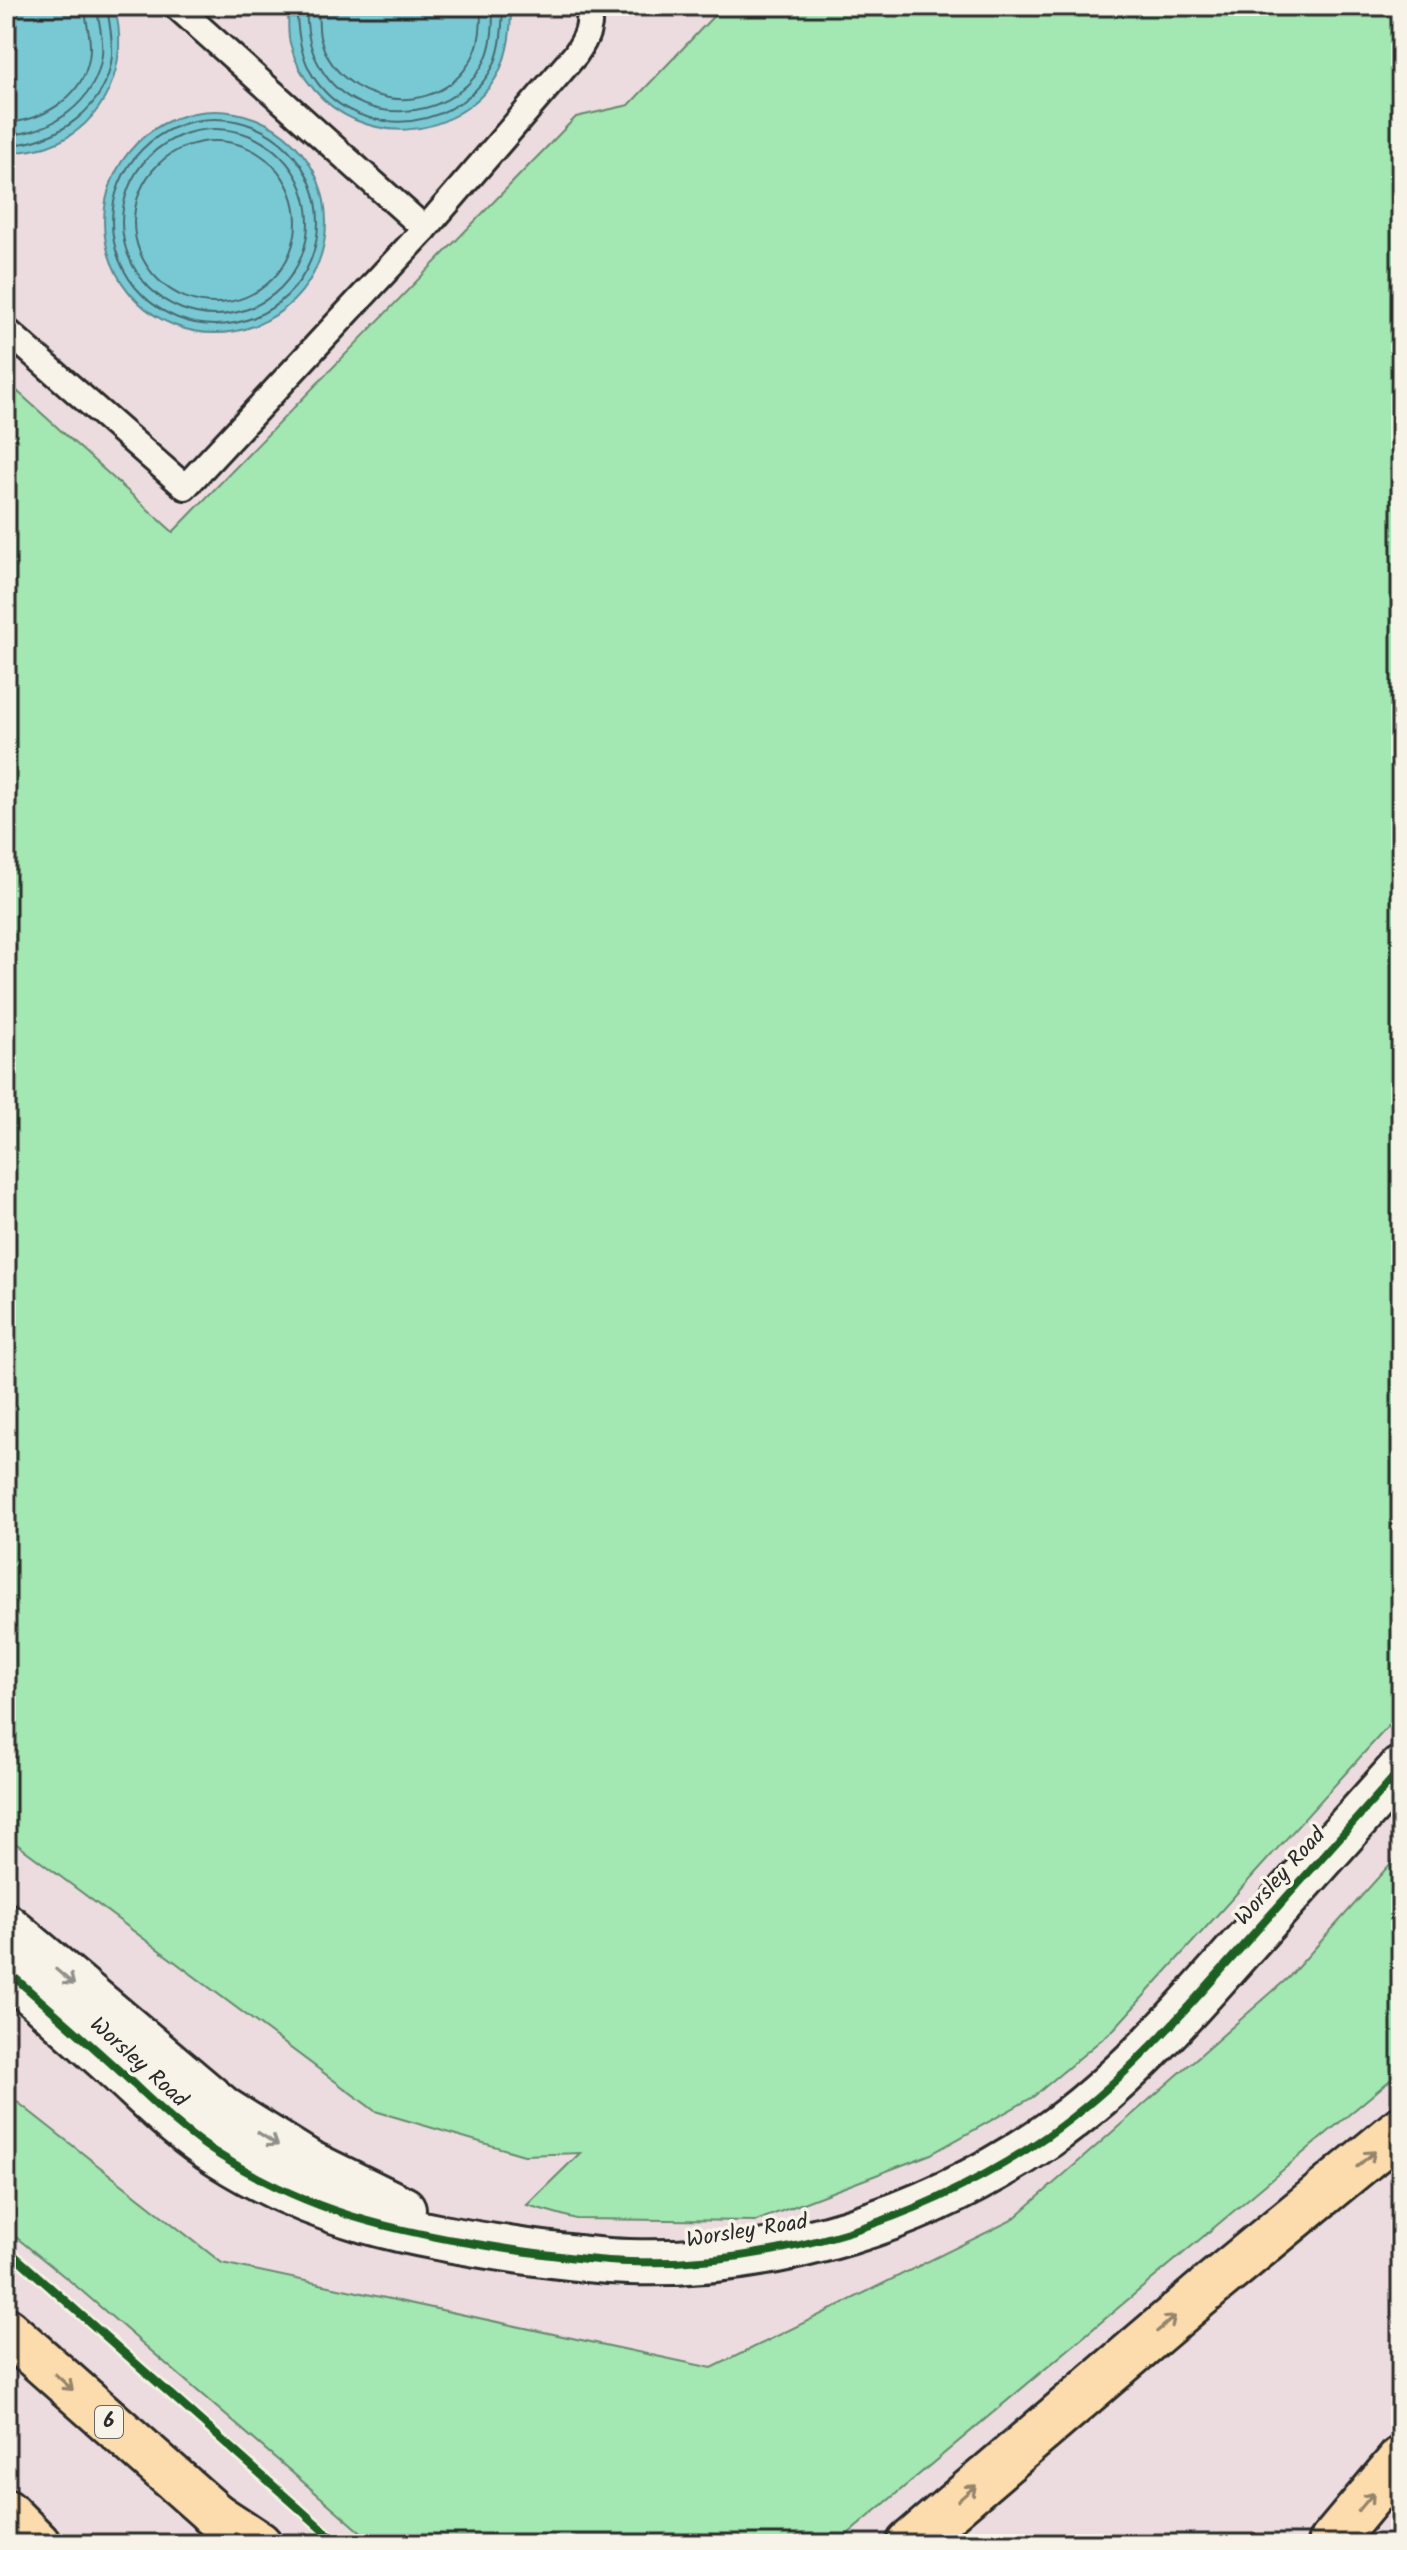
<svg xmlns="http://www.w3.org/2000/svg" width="1407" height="2550" font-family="Kalam,sans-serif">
<rect width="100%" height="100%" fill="#ecdcdf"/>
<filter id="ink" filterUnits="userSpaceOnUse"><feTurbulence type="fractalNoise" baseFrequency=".0125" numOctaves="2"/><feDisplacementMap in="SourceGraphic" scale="16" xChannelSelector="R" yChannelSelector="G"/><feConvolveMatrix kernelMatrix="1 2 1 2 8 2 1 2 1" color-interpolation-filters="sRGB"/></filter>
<g filter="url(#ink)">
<g fill="#a3e7b2" stroke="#67896e" stroke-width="2">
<polygon points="723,6 1401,6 1401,1712 1114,2029 1033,2097 931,2154 756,2221 576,2219 527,2205 580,2153 524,2155 375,2111 6,1836 6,381 173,532 576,117 629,105"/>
<polygon points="1401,1852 1401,2071 836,2544 375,2544 76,2286 6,2229 6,2093 222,2263 712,2368 1012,2220 1289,1977"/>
</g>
<g fill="#79c9d4" stroke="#5a8a90" stroke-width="2">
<path d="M6 6H114C131 61 106 126 48 146 37 150 23 151 11 153H6Z"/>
<path d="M288 6H511C511 30 509 50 499 72 490 90 473 105 456 115 392 152 308 116 290 43 287 32 289 18 288 6Z"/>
<circle cx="215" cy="222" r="111"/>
</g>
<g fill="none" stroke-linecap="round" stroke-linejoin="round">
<g stroke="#4a6a6f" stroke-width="2">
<path d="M296 6C298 30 299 50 310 71 348 141 450 136 490 72 502 52 502 28 503 6"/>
<path d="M306 6C307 28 308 46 319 65 352 128 448 125 482 66 493 47 493 26 493 6"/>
<path d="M318 6C319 16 318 27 320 37 337 106 435 123 471 60 481 43 481 24 481 6"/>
<circle cx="215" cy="222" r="103"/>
<path d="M6 123C46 120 88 94 90 50 91 35 85 21 85 6"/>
<circle cx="215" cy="222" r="93"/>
<path d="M6 135C51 133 96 103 102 55 104 37 98 23 97 6"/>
<circle cx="215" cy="222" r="81"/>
<path d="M6 145C56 144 107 108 112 56 113 38 109 23 107 6"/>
</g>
<defs>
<g id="service">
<polyline points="176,6 425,229"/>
<path d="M6 330 185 487 425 229 575 55C587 38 592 26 588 6"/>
</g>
<g id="tertiary">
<polyline points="6,1926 224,2110 309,2163 403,2209"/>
<path d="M6 1970C46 2005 86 2040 125 2076 155 2104 185 2134 221 2156 319 2218 409 2234 521 2251 557 2256 593 2261 629 2262 777 2267 926 2219 1047 2136 1120 2085 1181 2016 1239 1950 1293 1890 1347 1830 1401 1769"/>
</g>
<g id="primary">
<polyline points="6,2330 241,2538"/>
<polyline points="6,2512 38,2544"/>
</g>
<g id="motorway">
<polyline points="212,2513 259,2544"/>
<polyline points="909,2544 1214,2283 1401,2129"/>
<polyline points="1330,2544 1401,2459"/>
</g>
</defs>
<use href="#service" stroke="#2b2b2b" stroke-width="30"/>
<use href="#tertiary" stroke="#2b2b2b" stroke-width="50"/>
<use href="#primary" stroke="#2b2b2b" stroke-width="50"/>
<use href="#motorway" stroke="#2b2b2b" stroke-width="50"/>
<use href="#service" stroke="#f7f3e8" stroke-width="24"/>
<use href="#tertiary" stroke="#f7f3e8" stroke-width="44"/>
<use href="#primary" stroke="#fcdcac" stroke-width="44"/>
<use href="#motorway" stroke="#fcdcac" stroke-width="44"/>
<defs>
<g id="cycleway">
<path d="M6 1970C46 2005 86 2040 125 2076 155 2104 185 2134 221 2156 319 2218 409 2234 521 2251 557 2256 593 2261 629 2262 777 2267 926 2219 1047 2136 1120 2085 1181 2016 1239 1950 1293 1890 1347 1830 1401 1769"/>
<polyline points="6,2248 339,2544"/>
</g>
</defs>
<use href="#cycleway" stroke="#f7f3e8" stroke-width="13"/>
<use href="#cycleway" stroke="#1b5e20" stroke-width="8"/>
</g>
<defs><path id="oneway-shaft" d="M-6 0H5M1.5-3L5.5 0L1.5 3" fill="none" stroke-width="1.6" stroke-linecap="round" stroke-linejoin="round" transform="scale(2)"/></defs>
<g stroke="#918f8a">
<use href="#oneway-shaft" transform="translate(65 1977) rotate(40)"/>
<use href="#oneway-shaft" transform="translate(268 2139) rotate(33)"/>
</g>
<g stroke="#94846c">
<use href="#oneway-shaft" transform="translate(1366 2159) rotate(-40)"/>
<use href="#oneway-shaft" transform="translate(1166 2324) rotate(-40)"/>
<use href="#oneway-shaft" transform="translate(64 2382) rotate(42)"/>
<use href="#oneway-shaft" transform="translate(967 2493) rotate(-41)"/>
<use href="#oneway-shaft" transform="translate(1366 2502) rotate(-50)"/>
</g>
</g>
<g text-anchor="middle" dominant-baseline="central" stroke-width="7" stroke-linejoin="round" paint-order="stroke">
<rect fill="#f7f3e8" stroke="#686764" stroke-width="2" x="95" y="2406" width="28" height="32" rx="6"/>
<g font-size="20" font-weight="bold" fill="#2b2b2b">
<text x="109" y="2422">6</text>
</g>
<g font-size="22" fill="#2b2b2b" stroke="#f7f3e8">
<text transform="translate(1281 1877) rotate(-48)">Worsley Road</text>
<text transform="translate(138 2063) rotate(42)">Worsley Road</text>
<text transform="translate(747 2232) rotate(-9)">Worsley Road</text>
</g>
</g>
<rect width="1407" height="2550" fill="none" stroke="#f7f3e8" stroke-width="32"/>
<rect x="16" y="16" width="1375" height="2518" fill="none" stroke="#2b2b2b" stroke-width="3" filter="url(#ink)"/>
</svg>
